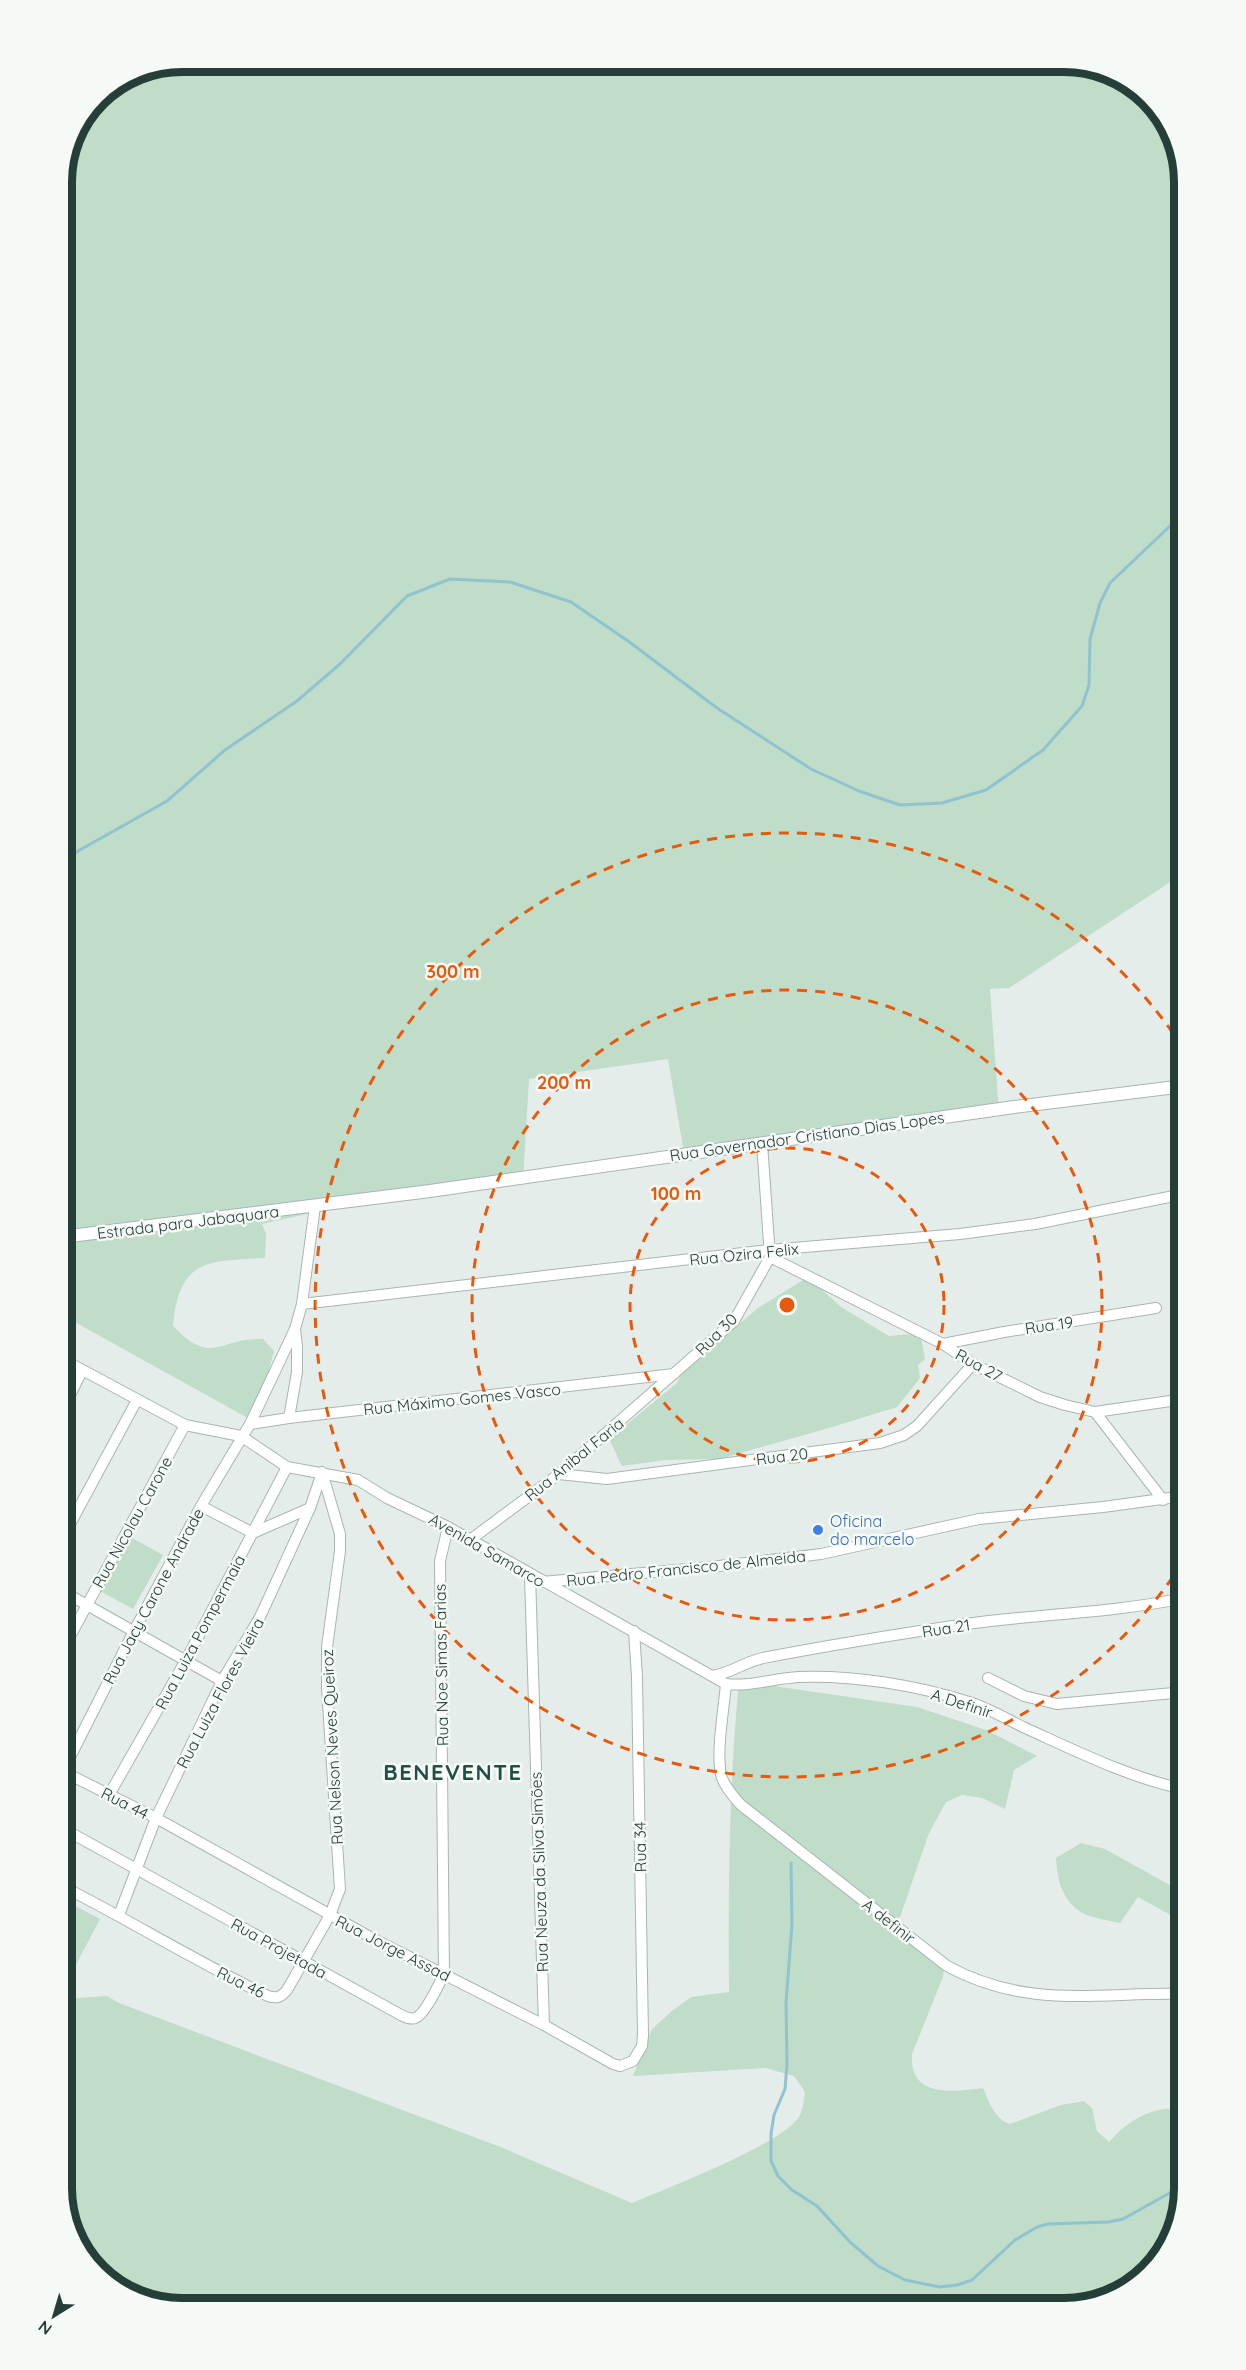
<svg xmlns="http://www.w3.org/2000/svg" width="1246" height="2370" font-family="Quicksand,sans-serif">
<rect width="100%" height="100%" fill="#e5edea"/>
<g fill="#bfddc8">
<path d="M182 62H1072L1131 82 1175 136 1184 182V873L1009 988 990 989 999 1113 685 1159 668 1059 529 1079 523 1180 347 1205 262 1224 266 1234 265 1258C208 1261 179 1258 173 1326 213 1367 217 1338 263 1339L274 1351 255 1422 62 1315V175L71 136 97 97 136 71Z"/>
<polygon points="808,1277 841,1307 889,1336 920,1333 925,1359 918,1365 920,1378 897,1407 829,1428 719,1459 665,1460 622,1466 609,1439 677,1383 683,1372 758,1308"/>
<polygon points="130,1537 163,1555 133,1609 100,1591"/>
<path d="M739 1681 917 1707 986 1730 1037 1756 1014 1770 1005 1809 982 1798 962 1795 946 1802 929 1833 900 1917 896 1921 944 1969 943 1977 912 2054C909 2098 953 2092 983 2088 989 2101 994 2119 1010 2124L1061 2105 1084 2101 1092 2108 1097 2131 1109 2142C1131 2118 1152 2106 1184 2109V2188L1164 2255 1110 2299 1064 2308H175L115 2288 71 2234 62 2188V1999L107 1996 119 2003 503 2148 632 2203C663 2190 788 2142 800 2115 803 2109 804 2099 805 2092L794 2076 765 2068 633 2076 652 2029 672 2011 691 1997 729 1992C728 1888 729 1784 739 1681Z"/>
<path d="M1081 1843 1105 1849 1184 1893V1967L1183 1966 1182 1928 1176 1918 1138 1897 1120 1923C1108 1920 1088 1918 1078 1910 1061 1897 1057 1878 1056 1858Z"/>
<polygon points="62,1899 100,1919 69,1978 62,1975"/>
</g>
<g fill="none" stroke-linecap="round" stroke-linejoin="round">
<g stroke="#90c3cf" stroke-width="3">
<polyline points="62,860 167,801 225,750 297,701 340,664 407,596 450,579 510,582 571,602 628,641 717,708 811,769 859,791 900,805 942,803 986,790 1043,750 1082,706 1089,685 1090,639 1100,603 1110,583 1170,526 1184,501"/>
<polyline points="791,1863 792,1924 786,2003 787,2064 785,2089 774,2115 771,2134 771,2161 778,2176 792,2190 817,2206 850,2242 878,2266 905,2280 940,2287 957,2285 972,2280 1015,2240 1037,2227 1048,2224 1108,2222 1123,2219 1184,2185"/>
</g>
<defs>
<g id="minor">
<polyline points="762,1143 770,1257"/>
<polyline points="770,1257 943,1344 973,1364 1040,1397 1065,1405 1095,1412 1163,1500"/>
<polyline points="302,1304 769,1250 960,1234 1035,1224 1184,1194"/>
<polyline points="943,1344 1004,1332 1156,1308"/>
<path d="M62 1359 185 1425 241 1436 287 1467 358 1480 387 1498 448 1527 726 1684C751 1687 774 1678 799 1677 854 1675 916 1685 969 1702 988 1708 1005 1718 1023 1727 1072 1749 1132 1779 1184 1789"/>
<polyline points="62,1411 82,1371"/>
<polyline points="1095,1412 1184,1399"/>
<polyline points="289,1418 297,1372 297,1346 295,1329 302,1304 315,1206"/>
<polyline points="250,1424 289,1418 674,1374"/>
<polyline points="559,1474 607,1479 880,1443 904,1435 917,1426 973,1364"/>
<polyline points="201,1506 253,1533 310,1508"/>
<polyline points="62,1539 137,1400"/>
<polyline points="470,1540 559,1474 734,1321 770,1257"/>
<polyline points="530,1575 544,2025"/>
<polyline points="542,1582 710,1567 821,1554 979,1519 1103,1507 1184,1496"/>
<polyline points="62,1591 222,1681"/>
<polyline points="62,1651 185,1425"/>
<path d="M712 1676C732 1673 744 1662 763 1658 830 1645 899 1634 966 1624 1039 1614 1112 1613 1184 1598"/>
<polyline points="988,1678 1024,1696 1057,1704 1184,1692"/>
<path d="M726 1684C724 1709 715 1756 722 1778 726 1789 734 1797 741 1805L947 1966C1028 2010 1098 1992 1184 1994"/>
<polyline points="62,1771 156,1818 372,1938 544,2025 613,2064 620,2066 633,2061 642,2046 643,2035 637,1677 634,1631"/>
<polyline points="62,1773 134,1631 201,1506 250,1424 295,1329"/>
<polyline points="109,1795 186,1660 287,1467"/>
<path d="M62 1828 401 2015C405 2017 410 2020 415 2018 425 2015 439 1984 444 1974L440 1561 448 1527"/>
<path d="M62 1886C131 1921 197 1962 268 1996 277 1999 281 1997 287 1990L330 1915 340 1889 327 1688V1647L340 1551V1534L322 1472"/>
<polyline points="119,1915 156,1818 222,1681 260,1617 310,1508 322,1473"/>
</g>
<polyline id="tertiary" points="62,1237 430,1191 1014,1107 1184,1086"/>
</defs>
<use href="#minor" stroke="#a8b5b1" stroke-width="12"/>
<use href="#tertiary" stroke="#a8b5b1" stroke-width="14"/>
<use href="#minor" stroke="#fff" stroke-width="10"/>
<use href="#tertiary" stroke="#fff" stroke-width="12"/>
</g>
<g fill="none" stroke="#e8590c" stroke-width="3" stroke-dasharray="10 8">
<circle cx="787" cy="1305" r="157"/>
<circle cx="787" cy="1305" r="315"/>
<path d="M1183 1562A472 472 0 1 1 1183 1048"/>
</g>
<circle fill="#3f7fe0" stroke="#f5faf7" stroke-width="2" cx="818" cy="1530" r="6"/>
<g text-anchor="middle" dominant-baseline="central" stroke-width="5" stroke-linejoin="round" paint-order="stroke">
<g font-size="16" fill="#253e38" stroke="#f5faf7">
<text transform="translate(807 1136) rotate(-8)">Rua Governador Cristiano Dias Lopes</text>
<text transform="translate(188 1222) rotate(-7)">Estrada para Jabaquara</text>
<text transform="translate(744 1254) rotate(-6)">Rua Ozira Felix</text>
<text transform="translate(1049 1325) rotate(-8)">Rua 19</text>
<text transform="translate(716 1334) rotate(-45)">Rua 30</text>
<text transform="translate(979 1365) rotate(29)">Rua 27</text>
<text transform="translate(462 1399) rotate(-6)">Rua Máximo Gomes Vasco</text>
<text transform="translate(782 1456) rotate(-7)">Rua 20</text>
<text transform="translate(574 1459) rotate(-39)">Rua Anibal Faria</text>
<text transform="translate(132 1522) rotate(-61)">Rua Nicolau Carone</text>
<text transform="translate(487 1550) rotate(30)">Avenida Samarco</text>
<text transform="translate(686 1568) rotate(-6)">Rua Pedro Francisco de Almeida</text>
<text transform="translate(153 1596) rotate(-62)">Rua Jacy Carone Andrade</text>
<text transform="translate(946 1628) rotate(-9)">Rua 21</text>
<text transform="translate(200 1632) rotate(-62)">Rua Luiza Pompermaia</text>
<text transform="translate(441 1665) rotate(-91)">Rua Noe Simas Farias</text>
<text transform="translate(220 1693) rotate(-62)">Rua Luiza Flores Vieira</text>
<text transform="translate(962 1703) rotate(18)">A Definir</text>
<text transform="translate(332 1747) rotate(-93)">Rua Nelson Neves Queiroz</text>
<text transform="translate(125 1803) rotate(27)">Rua 44</text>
<text transform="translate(640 1847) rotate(-91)">Rua 34</text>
<text transform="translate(539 1872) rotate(-92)">Rua Neuza da Silva Simões</text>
<text transform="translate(889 1921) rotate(38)">A definir</text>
<text transform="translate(279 1948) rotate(29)">Rua Projetada</text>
<text transform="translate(393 1948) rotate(27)">Rua Jorge Assad</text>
<text transform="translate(241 1982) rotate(26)">Rua 46</text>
</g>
<g font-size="16" fill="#366cbe" stroke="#f5faf7" text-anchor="start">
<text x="830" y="1521">Oficina<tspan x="830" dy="18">do marcelo</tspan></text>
</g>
<g font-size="22" font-weight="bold" letter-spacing="1.5" fill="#214f46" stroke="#f5faf7">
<text x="453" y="1772">BENEVENTE</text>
</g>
</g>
<path d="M0 0H1246V2370H0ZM182 72H1064A110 110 0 0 1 1174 182V2188A110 110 0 0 1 1064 2298H182A110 110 0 0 1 72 2188V182A110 110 0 0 1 182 72Z" fill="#f5faf7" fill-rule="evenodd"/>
<path fill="none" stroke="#253e38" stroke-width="8" d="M182 72H1064A110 110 0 0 1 1174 182V2188A110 110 0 0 1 1064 2298H182A110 110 0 0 1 72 2188V182A110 110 0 0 1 182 72Z"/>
<circle cx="787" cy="1305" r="9" fill="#e8590c" stroke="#f5faf7" stroke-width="3"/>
<g font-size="18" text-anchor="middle" font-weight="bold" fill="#e8590c" stroke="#f5faf7" stroke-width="5" stroke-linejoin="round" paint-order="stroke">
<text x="453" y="978">300 m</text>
<text x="564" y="1089">200 m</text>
<text x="676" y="1200">100 m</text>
</g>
<g transform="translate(54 2316) rotate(217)" stroke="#f5faf7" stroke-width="4.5" paint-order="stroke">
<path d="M0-4.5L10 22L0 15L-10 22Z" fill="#253e38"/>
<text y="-9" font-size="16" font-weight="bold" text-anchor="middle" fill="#253e38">N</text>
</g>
</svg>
